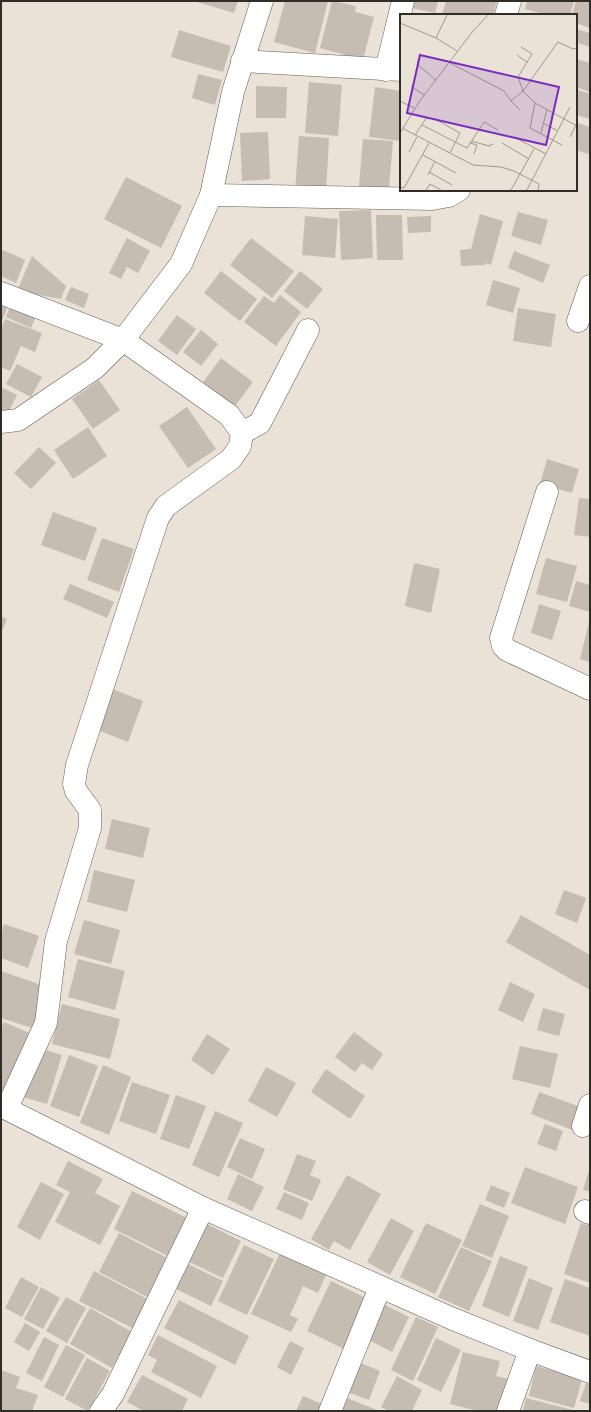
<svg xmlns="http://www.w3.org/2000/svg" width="591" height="1412" font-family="'Fira Sans',sans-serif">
<rect width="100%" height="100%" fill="#eae1d7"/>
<g fill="#c5bcb2">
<polygon points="194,1 238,1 234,13"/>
<polygon points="285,1 328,1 315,53 274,42"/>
<polygon points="332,1 356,6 355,12 374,17 363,60 320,48"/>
<polygon points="407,1 438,1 435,13 406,7"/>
<polygon points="446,1 497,1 493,15 442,15"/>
<polygon points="527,1 574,1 570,15 547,15 525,9"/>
<polygon points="576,1 590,1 590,28 576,23 576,15 572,15"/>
<polygon points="576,29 590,33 590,47 578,43 576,47"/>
<polygon points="179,30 231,46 223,72 171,57"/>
<polygon points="576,59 590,63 590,92 576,87"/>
<polygon points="198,74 222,80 215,105 192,98"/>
<polygon points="309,82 342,85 338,136 305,133"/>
<polygon points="256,86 287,87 286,118 256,118"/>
<polygon points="375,87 401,91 400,141 369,137"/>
<polygon points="576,89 590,94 590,119 576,115"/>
<polygon points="576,122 590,127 590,149 588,154 576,150"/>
<polygon points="268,132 270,179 242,181 240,133"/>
<polygon points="299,136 329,138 326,193 295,191"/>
<polygon points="363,139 393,141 389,188 359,186"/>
<polygon points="126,177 182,206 161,248 104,219"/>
<polygon points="371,210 373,258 341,260 339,211"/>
<polygon points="518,212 548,220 541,245 511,236"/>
<polygon points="480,214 503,221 491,265 485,263 485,265 461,266 460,250 471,249"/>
<polygon points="376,215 402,215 403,260 377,260"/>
<polygon points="305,216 338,219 335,258 302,255"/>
<polygon points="431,216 431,232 408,233 407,217"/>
<polygon points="127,238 150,251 138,273 127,267 121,279 109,273"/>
<polygon points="251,238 294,271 272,298 230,265"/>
<polygon points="3,250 25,260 16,283 1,276 1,255"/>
<polygon points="514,251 550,265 543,283 508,268"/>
<polygon points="32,256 66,286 61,299 17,291"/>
<polygon points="221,271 257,299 240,321 204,293"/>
<polygon points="300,271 323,289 307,309 284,291"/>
<polygon points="493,280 520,288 513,313 486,305"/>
<polygon points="71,287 89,294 84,308 65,300"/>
<polygon points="280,295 301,312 276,346 244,322 264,296 274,303"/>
<polygon points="1,296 10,300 1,324"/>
<polygon points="12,301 38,311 31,328 6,317"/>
<polygon points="518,308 556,314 551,347 513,341"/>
<polygon points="177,315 196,329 177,355 158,341"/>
<polygon points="5,319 42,333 35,352 21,346 10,371 1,367 1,330"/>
<polygon points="201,330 218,344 201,366 183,352"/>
<polygon points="221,358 253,382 235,406 203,382"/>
<polygon points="17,364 42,377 31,397 6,384"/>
<polygon points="99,380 120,410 93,429 72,399"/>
<polygon points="1,387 17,395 8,413 1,409"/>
<polygon points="187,407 216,449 188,468 159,426"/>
<polygon points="88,427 107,456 73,479 54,450"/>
<polygon points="39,447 56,463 31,489 14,473"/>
<polygon points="547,459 579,469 572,493 540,484"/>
<polygon points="579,498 590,499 590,537 574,535"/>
<polygon points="53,512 97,528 85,561 41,545"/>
<polygon points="102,538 134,549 119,592 87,580"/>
<polygon points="546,558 577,566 567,602 536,594"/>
<polygon points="414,563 440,569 431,613 405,606"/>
<polygon points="576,581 590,585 590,612 569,606"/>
<polygon points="70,584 114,602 107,618 63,599"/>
<polygon points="539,604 561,611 552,640 531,633"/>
<polygon points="1,616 7,619 1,634"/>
<polygon points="589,622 590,622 590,662 580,659"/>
<polygon points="110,688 143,701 128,742 95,729"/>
<polygon points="112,819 150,828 143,858 105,849"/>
<polygon points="94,870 135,880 127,912 87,902"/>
<polygon points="564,890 586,898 577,923 555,914"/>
<polygon points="521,915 590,955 590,990 506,942"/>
<polygon points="84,920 120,930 111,964 74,954"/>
<polygon points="4,924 39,936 28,968 1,958 1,934"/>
<polygon points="78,959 125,971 115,1010 68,997"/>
<polygon points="1,971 50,988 35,1029 1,1018"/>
<polygon points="510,982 535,994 523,1022 498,1010"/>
<polygon points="62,1004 120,1019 110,1059 52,1044"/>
<polygon points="543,1008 565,1014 559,1036 537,1030"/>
<polygon points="4,1022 34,1035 1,1097 1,1028"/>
<polygon points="354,1032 383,1054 372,1070 362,1063 355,1072 335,1057"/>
<polygon points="207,1034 230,1049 213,1075 191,1060"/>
<polygon points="520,1046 558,1054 550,1088 512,1079"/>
<polygon points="39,1048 62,1055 47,1104 23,1097"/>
<polygon points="69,1055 98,1066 79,1117 50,1106"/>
<polygon points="103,1065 131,1077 109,1135 80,1123"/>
<polygon points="266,1067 296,1083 277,1117 248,1101"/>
<polygon points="326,1069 365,1096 350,1119 311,1092"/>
<polygon points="132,1082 170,1095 156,1134 119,1121"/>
<polygon points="539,1092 583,1108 575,1131 531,1114"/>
<polygon points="176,1095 206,1106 189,1149 160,1139"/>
<polygon points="215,1111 243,1123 219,1177 192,1165"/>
<polygon points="545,1124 563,1131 556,1151 537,1144"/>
<polygon points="240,1138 265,1149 252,1179 227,1167"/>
<polygon points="297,1154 316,1161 310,1175 321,1180 312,1201 283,1189"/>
<polygon points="68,1161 103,1179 95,1193 120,1206 100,1245 55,1222 70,1192 56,1185"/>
<polygon points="525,1167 578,1187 565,1224 511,1203"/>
<polygon points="590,1167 590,1192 583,1190"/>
<polygon points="238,1174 264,1187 252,1211 227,1199"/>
<polygon points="347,1175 381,1194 350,1250 334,1241 329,1250 311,1239"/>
<polygon points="41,1182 64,1194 40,1240 17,1227"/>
<polygon points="491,1185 510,1193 504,1208 485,1200"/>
<polygon points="132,1191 189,1219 170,1257 114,1229"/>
<polygon points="284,1192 309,1203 302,1220 276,1209"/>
<polygon points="480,1204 509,1216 492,1258 462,1246"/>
<polygon points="391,1218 414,1231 390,1275 367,1262"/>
<polygon points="203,1222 241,1241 223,1278 185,1260"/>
<polygon points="426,1223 462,1240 435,1294 400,1277"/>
<polygon points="581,1223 590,1226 590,1283 564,1274"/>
<polygon points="119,1233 171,1260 151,1299 99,1272"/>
<polygon points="244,1245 274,1259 247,1315 218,1301"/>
<polygon points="461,1247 492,1261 469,1311 438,1297"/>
<polygon points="280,1253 326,1275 318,1293 303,1286 290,1315 298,1319 291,1332 251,1314"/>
<polygon points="500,1256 528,1267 509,1317 482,1306"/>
<polygon points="186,1263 223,1281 211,1306 174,1288"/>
<polygon points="94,1271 151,1301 136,1330 79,1301"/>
<polygon points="21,1277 39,1287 22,1317 5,1308"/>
<polygon points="529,1278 553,1288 538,1330 513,1321"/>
<polygon points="565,1279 590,1288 590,1336 550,1322"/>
<polygon points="331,1281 368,1299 344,1349 307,1331"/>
<polygon points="41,1287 60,1298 43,1329 24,1319"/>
<polygon points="66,1297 86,1308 67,1343 46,1331"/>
<polygon points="179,1300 249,1336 235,1365 164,1328"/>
<polygon points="379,1302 409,1317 392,1352 363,1337"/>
<polygon points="90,1308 132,1332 112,1368 70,1344"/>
<polygon points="416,1317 438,1327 413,1381 391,1370"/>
<polygon points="25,1323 40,1332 29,1351 14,1342"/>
<polygon points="158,1335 217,1366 201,1398 151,1372 157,1360 148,1355"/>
<polygon points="44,1337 59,1345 42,1381 26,1373"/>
<polygon points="436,1338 461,1350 441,1392 417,1380"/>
<polygon points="290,1341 304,1348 291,1375 277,1367"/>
<polygon points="66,1345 85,1355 63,1397 44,1387"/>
<polygon points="463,1352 500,1361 496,1376 509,1379 501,1411 478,1411 450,1404"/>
<polygon points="87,1358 110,1371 88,1411 65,1399"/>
<polygon points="358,1362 380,1371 369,1400 347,1392"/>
<polygon points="536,1366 582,1379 574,1408 529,1396"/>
<polygon points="1,1370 20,1377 16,1388 38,1395 32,1411 1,1411"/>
<polygon points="142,1375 188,1399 182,1411 144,1411 127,1402"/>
<polygon points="397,1376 422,1390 412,1411 389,1411 381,1407"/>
<polygon points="586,1383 590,1385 590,1404 580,1401"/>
<polygon points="303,1396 322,1404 319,1411 296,1411"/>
<polygon points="342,1396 377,1410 376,1411 336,1411"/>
<polygon points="526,1398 573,1410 573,1411 523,1411"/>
</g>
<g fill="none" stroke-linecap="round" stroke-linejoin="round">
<defs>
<g id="minor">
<polyline points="506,15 510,1"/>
<polyline points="242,61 401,70"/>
<polyline points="386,70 403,1"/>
<polyline points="211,195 432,199 449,196 459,190"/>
<polyline points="1,293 123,340 229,415 242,433 240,446 231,459 166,506 158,518 77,765 74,784 76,791 90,810 90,828 56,941 46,1023 7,1108"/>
<polyline points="578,321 590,286"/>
<polyline points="1,422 18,420 95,368 123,340 181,264 211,195 233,92 262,1"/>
<polyline points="242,433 260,423 308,330"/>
<polyline points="547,492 501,638 503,646 507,650 590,689"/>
<polyline points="1,1106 203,1208 453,1319 530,1350 590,1372"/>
<polyline points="583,1126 590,1105"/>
<polyline points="585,1211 590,1213"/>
<polyline points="101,1411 113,1394 203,1208"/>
<polyline points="330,1411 380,1287"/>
<polyline points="508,1411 530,1350"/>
</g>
</defs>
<use href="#minor" stroke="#655d55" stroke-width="23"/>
<use href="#minor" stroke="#fff" stroke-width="22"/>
</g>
<g transform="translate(400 14)">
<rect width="177" height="177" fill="#eae1d7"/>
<path fill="none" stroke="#a09991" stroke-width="1" d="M0 9 36 24 57 37M36 24 47 1M121 33 132 40 118 63 123 77 135 89 177 112M117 41 127 48M18 45V51L36 66M50 49 104 77 111 87 123 77 158 28 173 35 177 34M11 72 24 81M0 87 14 94M111 87 120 96M135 89 130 114 162 131M35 105 60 119 50 139M143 109 158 117M22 111 67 134 84 108 98 116M2 114 73 151 101 153 114 157 139 170 138 176M0 119 19 88 73 17 88 1M141 119 147 95M15 121 27 103M114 123 146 140M170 123 177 109M71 127 89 132 93 130M70 129 77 131 74 140M102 129 129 145M9 138 17 123M23 141 56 159M29 158 52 171M28 161 35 147M0 173 4 174 29 129M26 176 30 170 41 176M111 176 134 135M127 176 170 93"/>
<path fill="#7b2cbf" fill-opacity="0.15" stroke="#7b2cbf" stroke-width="2" d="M20 41 159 73 146 131 7 99Z"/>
<rect width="177" height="177" fill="none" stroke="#302c28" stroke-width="2"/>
</g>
<rect width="591" height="1412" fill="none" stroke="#302c28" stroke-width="4"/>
</svg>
